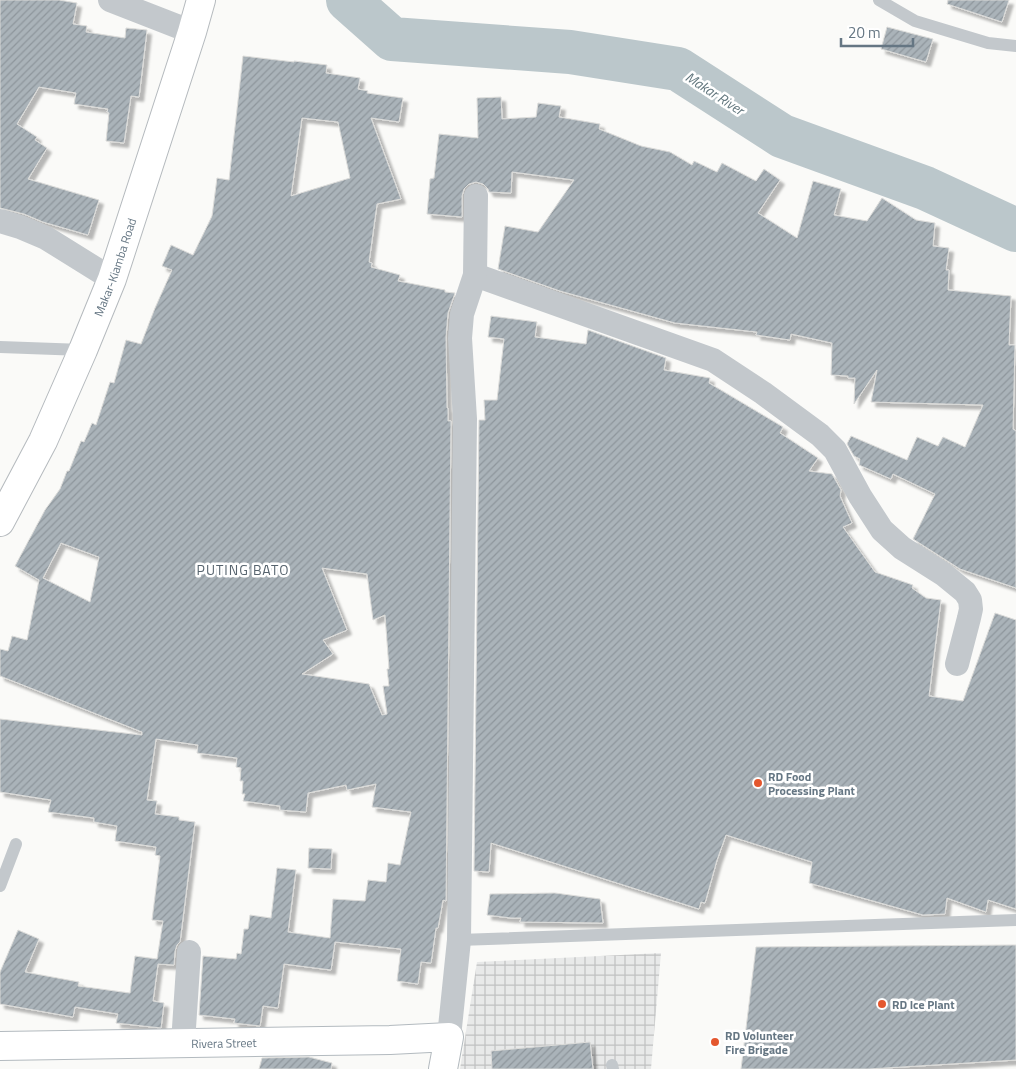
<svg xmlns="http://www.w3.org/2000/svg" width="1016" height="1069" font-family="'Titillium Web',sans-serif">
<defs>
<pattern id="industrial-grid" width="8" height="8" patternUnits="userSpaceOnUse" patternTransform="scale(1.25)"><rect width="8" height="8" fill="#e8e9e9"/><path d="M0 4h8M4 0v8" fill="none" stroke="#c0c1c2"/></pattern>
<pattern id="building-hatch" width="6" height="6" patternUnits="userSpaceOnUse" patternTransform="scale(1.25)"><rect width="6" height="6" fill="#aab3b9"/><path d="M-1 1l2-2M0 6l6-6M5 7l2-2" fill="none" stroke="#8e969c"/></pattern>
<filter id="shadow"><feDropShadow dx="4.5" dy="4.5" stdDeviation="1" flood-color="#0004"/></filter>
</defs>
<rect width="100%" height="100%" fill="#fafaf8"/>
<polygon fill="url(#industrial-grid)" points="661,953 651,1069 460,1069 477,962"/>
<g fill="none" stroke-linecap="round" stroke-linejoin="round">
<polyline stroke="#bbc7cb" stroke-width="44" points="348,0 392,39 570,52 678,69 782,136 925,188 1016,230"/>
</g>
<g fill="url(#building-hatch)" stroke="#dcdcda" fill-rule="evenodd" filter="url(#shadow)">
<polygon points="0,0 59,0 77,3 73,24 87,26 86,32 125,38 126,28 147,30 139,97 131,96 124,143 106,141 109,113 107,112 108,109 74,104 76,93 39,87 17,124 37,137 35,140 47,148 28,179 99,200 88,235 43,222 24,214 0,208"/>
<polygon points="948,0 1009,0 1002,22 947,4"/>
<polygon points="887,27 933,39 926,62 881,49"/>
<path d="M243 56 294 62V61L327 65 326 73 360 78 358 89 368 91 367 93 403 98 399 122 371 118 401 199 377 204 369 262 372 263 371 267 400 275 398 281 445 290V292L455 293 448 313 446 337 447 408H448V421H451L446 901 443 900 438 928H436L431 963 421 962 418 984 397 981 401 949 335 942 331 970 284 964 278 1008 263 1006 260 1026 234 1023 235 1019 199 1015 203 956 236 959 237 953 241 954 244 929H248L250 915 271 918 277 868 296 870 288 932 330 938 333 899 365 901 368 880 386 882 388 863 400 865 411 812 372 807 376 784 347 790 346 785 308 793 306 812 280 810V806L243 801 245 794H242L243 781H240L241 768 236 767 237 758 197 753 198 745 156 739 147 800 157 801 155 814 179 817V820L195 822 180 942 177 945 175 951 174 965 158 964 153 1001 164 1003 161 1028 116 1023 118 1014 75 1007 73 1017 0 1004V972L18 930 39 939 25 972 79 982 78 986 130 993 135 956 157 959 163 921 152 920 160 856 155 855 156 847 115 841 117 826 94 822V818L48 812 51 800 0 792V719L142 735V732L0 676V649L8 651 12 636 27 640 39 580 15 566 45 510 60 489 67 471H69L81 441 84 442 92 423 96 425 110 382 114 383 126 340 141 344 155 308 172 270 162 266 171 245 193 255 212 216 217 178 229 180ZM302 118 338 122 350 178 291 196ZM61 543 99 557 90 602 43 578ZM322 568 367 574 373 620 385 615 389 669H387L389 686H383L387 714 382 715 369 684 302 674 333 654 323 640 347 630Z"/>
<polygon points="501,97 502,119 536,117 538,103 561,106 559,117 600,124 599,129 641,146 670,152 692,165 694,161 717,172 722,163 756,181 764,169 780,180 758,213 797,238 813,181 841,189 834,215 867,221 882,198 916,220 935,223 933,246 949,248 946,270 949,270 948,290 1011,296 1009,345 1015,345 1013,429 1016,431 1016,588 960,569 913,539 935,494 893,474 891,479 859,465 860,459 854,456 847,444 851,436 907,460 917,437 938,446 943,437 965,447 983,405 871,402 877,370 854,404 855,378 848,378 848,376 831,375 832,343 791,334 790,340 756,335 757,332 675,323 560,291 498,269 505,226 538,232 574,180 512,172 511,193 489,192 488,189 483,184 476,182 469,184 464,189 462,196 462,217 427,214 430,179 434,178 439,134 478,138 477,98"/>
<polygon points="491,316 537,322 535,337 586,344 588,330 666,358 664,370 710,378 709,383 783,427 780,433 818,458 809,471 832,474 841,490 840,496 852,523 843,527 875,572 913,585 912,588 926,598 941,600 929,696 963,701 995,613 1016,620 1016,909 988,900 986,912 947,898 945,914 923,915 809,883 812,862 726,835 717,860 705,903 701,902 699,909 491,843 489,872 474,871 479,420 485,420 484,400 497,400 504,339 488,337"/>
<polygon points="309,848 332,849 331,869 308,868"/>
<polygon points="555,893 600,899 603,923 520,922 521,918 511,918 487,915 490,894"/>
<polygon points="1016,945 1016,1060 869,1069 741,1069 756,947"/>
<polygon points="590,1042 593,1069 492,1069 491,1051"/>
<polygon points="309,1057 332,1063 331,1069 259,1069 262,1058"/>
</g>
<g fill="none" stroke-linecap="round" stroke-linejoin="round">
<defs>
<g id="secondary">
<path id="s1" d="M0 1046 390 1040 449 1037 443 1069"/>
</g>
<g id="primary">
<path id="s2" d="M0 522 43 441 83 350 112 279 192 32 201 0"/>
</g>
</defs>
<use href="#secondary" stroke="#b3babf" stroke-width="30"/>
<use href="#primary" stroke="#b5babe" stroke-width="30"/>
<g stroke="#c3c8cc" stroke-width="12">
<polyline points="879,0 915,21 988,43 1016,46"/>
<polyline points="0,347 83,350"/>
<polyline points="0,886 16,844"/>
<polyline points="459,940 1016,920"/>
<polyline points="612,1065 613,1069"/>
</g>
<g stroke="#c3c8cc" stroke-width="24">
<polyline points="110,0 192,32"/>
<polyline points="0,221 20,227 46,238 112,279"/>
<polyline points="475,275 713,360 763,393 820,435 835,450 860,496 882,530 902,548 943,574 965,592 970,600 971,609 969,618 957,664"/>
<polyline points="449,1037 459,940 465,419 460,338 462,314 475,275 476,196"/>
<polyline points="183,1043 189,952"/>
</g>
<use href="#secondary" stroke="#fff" stroke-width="28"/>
<use href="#primary" stroke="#fff" stroke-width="28"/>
</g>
<g fill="#e4572e" stroke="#fff" stroke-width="2">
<circle cx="758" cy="783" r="5"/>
<circle cx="882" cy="1004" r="5"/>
<circle cx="715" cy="1042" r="5"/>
</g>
<g text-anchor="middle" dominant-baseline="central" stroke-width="5" stroke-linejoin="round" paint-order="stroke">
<g font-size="12" fill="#657683" stroke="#fff">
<text stroke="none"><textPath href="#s2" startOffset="280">Makar-Kiamba Road</textPath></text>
<text stroke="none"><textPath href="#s1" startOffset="224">Rivera Street</textPath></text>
</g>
<g font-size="12" font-weight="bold" fill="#657683" stroke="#fff" text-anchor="start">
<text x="768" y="776">RD Food<tspan x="768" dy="14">Processing Plant</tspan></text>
<text x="892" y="1004">RD Ice Plant</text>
<text x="725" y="1035">RD Volunteer<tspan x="725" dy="14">Fire Brigade</tspan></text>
</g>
<g font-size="14" font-style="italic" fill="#60757c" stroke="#fff">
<text transform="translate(715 93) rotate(33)">Makar River</text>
</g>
<g font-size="14" letter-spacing="1" fill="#57646e" stroke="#fff">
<text x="243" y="569">PUTING BATO</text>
</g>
</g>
<path d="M841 38v8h72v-8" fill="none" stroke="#657683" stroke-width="2.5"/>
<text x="848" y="38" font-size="15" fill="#657683" stroke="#ffffff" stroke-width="4" paint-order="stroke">20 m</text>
</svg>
